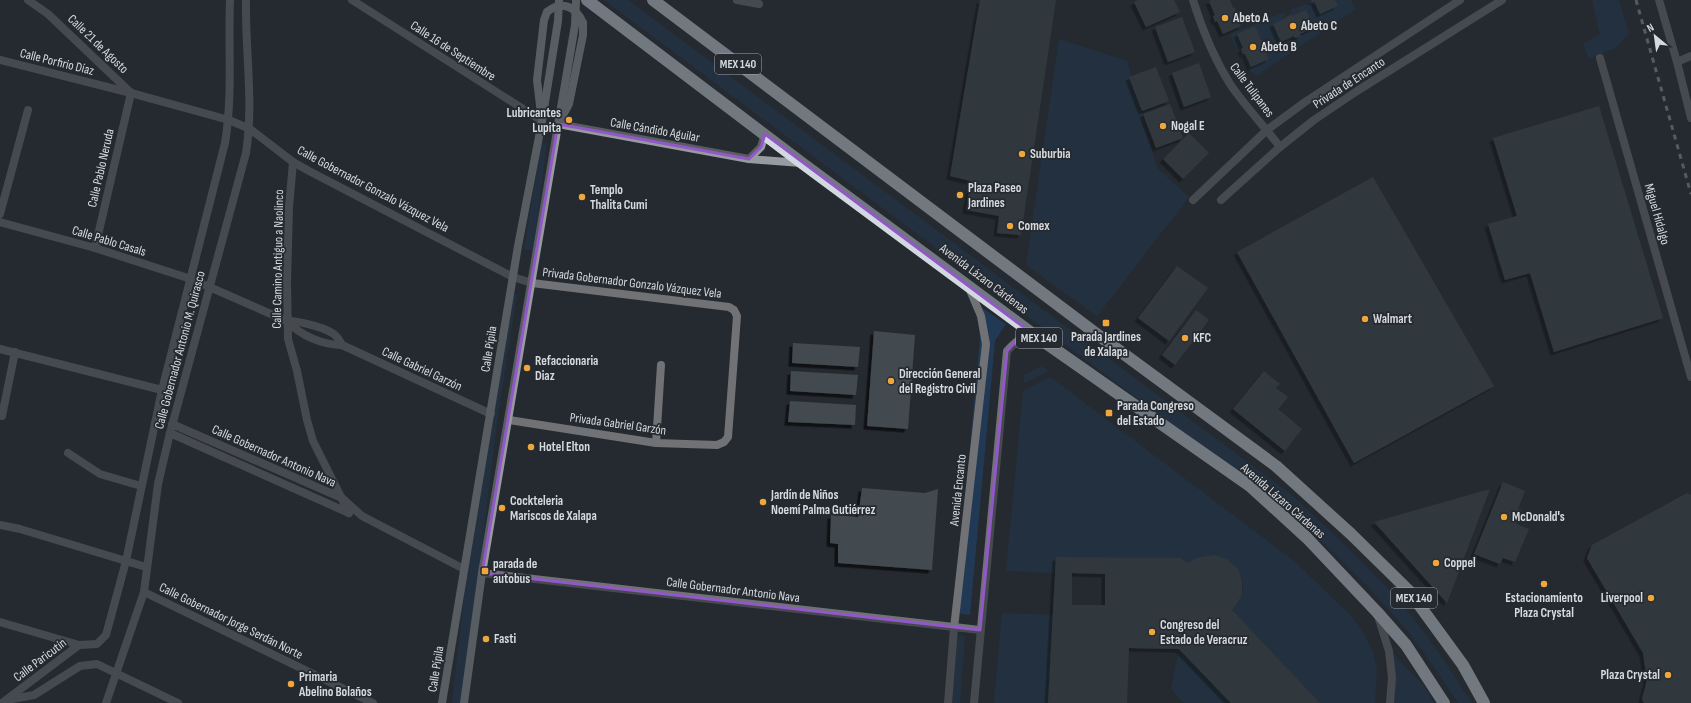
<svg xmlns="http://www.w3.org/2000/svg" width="1691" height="703" font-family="'Sofia Sans Condensed',sans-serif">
<defs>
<filter id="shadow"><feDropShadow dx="-3.5" dy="3.5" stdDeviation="0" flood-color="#0009"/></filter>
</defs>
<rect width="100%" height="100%" fill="#252a30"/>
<g fill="#213955" fill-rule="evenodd">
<path d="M604 0H628L1293 496C1329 530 1366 564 1399 601 1427 632 1449 669 1472 703H1458C1439 675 1421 646 1399 621 1364 580 1325 544 1284 508Z"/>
<path d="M1335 0H1351L1356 9 1256 76C1242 64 1237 50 1230 34L1284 12 1286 18 1273 24 1281 41 1294 36 1295 38 1300 36 1290 10 1314 1 1320 14 1337 6ZM1255 26 1261 40 1268 38 1270 43 1263 46 1269 59 1251 67 1245 54H1243L1241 49 1243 48 1237 34Z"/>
<polygon points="1592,0 1619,0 1629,34 1615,48 1589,59 1583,44 1600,34"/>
<polygon points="1059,39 1127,61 1157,168 1189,197 1097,316 1026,265"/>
<polygon points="541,143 547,143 533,251 524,249"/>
<polygon points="512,294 517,294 498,416 462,703 452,703 468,561"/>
<polygon points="976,304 1006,324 995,341 970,615 955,613 980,338"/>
<polygon points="1041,366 1049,371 1024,383 1024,375"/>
<path d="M1050 377 1293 560 1352 617 1363 633 1373 651 1377 669 1375 703H1320L1232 610C1235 605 1240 599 1242 593 1248 572 1228 564 1214 555L1197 558 1187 563 1180 558 1056 557 1055 573 1006 571 1023 391Z"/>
<polygon points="1002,613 1053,615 1048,703 994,703"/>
<polygon points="952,634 965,636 960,703 946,703"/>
<polygon points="1179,649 1231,703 1184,703 1171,689"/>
<polygon points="1392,653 1424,686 1434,703 1393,703"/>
</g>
<g fill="#43494f" fill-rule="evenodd" filter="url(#shadow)">
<polygon points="980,0 1056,0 1021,235 997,233 999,216 966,210 971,181 950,176"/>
<polygon points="1138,0 1174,0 1180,12 1146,27 1134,2"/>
<polygon points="1211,0 1230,0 1233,8 1234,7 1237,13 1235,13 1241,26 1223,34 1217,21 1215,22 1213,16 1215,15 1209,1"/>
<polygon points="1311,0 1335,0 1338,6 1320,14 1314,1 1312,2"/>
<polygon points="1306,10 1314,28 1300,34 1301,36 1295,38 1294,36 1281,42 1273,24 1286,18 1286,17 1292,14 1292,16"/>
<polygon points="1182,17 1195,52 1168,62 1155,27"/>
<polygon points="1255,26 1261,40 1263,40 1265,45 1263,46 1269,59 1251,67 1245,54 1243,54 1241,49 1243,48 1237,34"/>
<polygon points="1199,63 1211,97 1184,107 1172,73"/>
<polygon points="1156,67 1169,101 1142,111 1129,77"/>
<polygon points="1170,104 1183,138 1156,148 1143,114"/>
<polygon points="1599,106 1663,318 1554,352 1530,273 1505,280 1488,224 1517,216 1493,138"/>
<polygon points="1189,133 1209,153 1183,179 1163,159"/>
<polygon points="1373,177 1494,386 1354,463 1237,252"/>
<polygon points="1177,266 1208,288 1169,341 1138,318"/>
<polygon points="1196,310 1209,320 1175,365 1162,355"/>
<polygon points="874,331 915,335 908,429 867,426"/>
<polygon points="793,343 860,347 858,367 792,363"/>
<polygon points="791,371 858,375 856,395 790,391"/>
<polygon points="1264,371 1280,384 1276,388 1288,397 1278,409 1302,429 1285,451 1233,409"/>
<polygon points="790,401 856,405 855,425 788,422"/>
<polygon points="1503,482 1525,491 1518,509 1522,510 1516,524 1529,529 1515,562 1503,558 1500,564 1474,554"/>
<polygon points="862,488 925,493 938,489 932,570 838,563 838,544 830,543 831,515 858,517"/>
<polygon points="1490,489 1447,603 1374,522"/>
<polygon points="1687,493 1691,495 1691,703 1644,703 1642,699 1647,680 1643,653 1587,558 1592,545"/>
<path d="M1214 555 1228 560 1238 569 1242 581V593L1238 602 1232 610 1320 703H1231L1179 649 1129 648 1127 703H1048L1056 557 1180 558 1187 563 1197 558ZM1072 573 1105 574V605H1072Z"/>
</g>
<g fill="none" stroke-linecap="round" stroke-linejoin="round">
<g stroke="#707275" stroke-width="8">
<polyline points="28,0 48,14 130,92"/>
<polyline points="352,0 542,121"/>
<polyline points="737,0 759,4"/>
<path d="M1193 0C1202 29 1214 58 1230 84 1245 106 1264 126 1280 147"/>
<polyline points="1659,0 1677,62 1691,118"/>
<polyline points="1600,58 1691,377"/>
<polyline points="0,60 131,93 229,120 250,129 293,162 309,171 513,277 532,283 729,307 734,310 737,316 728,437 724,442 717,445 656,443 509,420"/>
<polyline points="1677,62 1691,56"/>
<polyline points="293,162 289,207 287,282 288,339 297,371 307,420 313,441 349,513"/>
<polyline points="1193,200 1267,130 1305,102 1460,0"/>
<polyline points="1221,200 1280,147 1314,120 1357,91 1502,0"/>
<polyline points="0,214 28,110"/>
<path d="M0 222 95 248 191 279 287 321C301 336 323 345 342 345L491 414"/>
<polyline points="95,248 131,93"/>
<path d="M287 321C299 321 330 328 337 337 339 340 341 343 342 345"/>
<polyline points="0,349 162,390"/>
<polyline points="2,416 15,352"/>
<polyline points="172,424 342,498 362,516 464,569"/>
<polyline points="170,433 349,513"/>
<polyline points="656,443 661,365"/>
<polyline points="68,453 100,474 141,486"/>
<polyline points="0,525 20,529 146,567"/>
<polyline points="482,573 980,630"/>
<polyline points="144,592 373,703"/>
<polyline points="1378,616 1389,651 1392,678 1390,703"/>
<polyline points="0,622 79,645"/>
<polyline points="7,700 34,695 80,666 97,664 178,703"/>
<path d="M2 703 79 645 97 644 106 635 126 561 162 390 225 143C233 95 228 48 230 0"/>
<path d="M106 703 144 592 158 484 170 433 246 153C254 102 245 51 246 0"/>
<polyline points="948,703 954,628 986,344 981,316 969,288"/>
<path d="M974 703 1007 351C1015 342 1021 337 1033 334"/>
</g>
<g stroke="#979ba0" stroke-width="8">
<polyline points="583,23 583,35 569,104 558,124 749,159 801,163"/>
<polyline points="541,114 537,80 544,20 547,12"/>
<polyline points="749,159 761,147 765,134"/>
<polyline points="442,703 518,246 542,121 558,21 559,0"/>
<polyline points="464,703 482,573 575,25 576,0"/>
</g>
<g stroke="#d1d8e0" stroke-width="12">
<polyline points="587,0 802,163 1033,334 1250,486 1307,538 1377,612 1406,645 1444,703"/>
<polyline points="653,0 1094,332 1276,466 1351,534 1409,591 1463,665 1484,703"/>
</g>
<polyline stroke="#94989d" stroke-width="3" stroke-dasharray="5 5" stroke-linecap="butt" points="1636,0 1691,194"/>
<path stroke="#979ba0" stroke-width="8" d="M547 12C561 0 576 6 583 23"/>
</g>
<path d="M0 0H1691V703H0ZM558 124 749 159 761 147 765 134 1033 334 1016 341 1007 351 980 630 482 573Z" fill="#252a30" fill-opacity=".55" fill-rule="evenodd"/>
<path fill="none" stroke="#9258c7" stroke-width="3" stroke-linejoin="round" d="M558 124 749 159 761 147 765 134 1033 334 1016 341 1007 351 980 630 482 573Z"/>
<g fill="#efa73d" stroke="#252a30" stroke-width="1.5">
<circle cx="1225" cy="18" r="4"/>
<circle cx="1293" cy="26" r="4"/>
<circle cx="1253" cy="47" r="4"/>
<circle cx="569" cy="120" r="4"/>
<circle cx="1163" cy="126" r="4"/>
<circle cx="1022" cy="154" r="4"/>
<circle cx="960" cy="195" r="4"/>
<circle cx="582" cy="197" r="4"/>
<circle cx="1010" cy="226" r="4"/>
<circle cx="1365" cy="319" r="4"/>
<rect x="1102" y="319" width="8" height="8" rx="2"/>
<circle cx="1185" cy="338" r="4"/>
<circle cx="527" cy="368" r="4"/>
<circle cx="891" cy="381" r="4"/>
<rect x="1105" y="409" width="8" height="8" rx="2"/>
<circle cx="531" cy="447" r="4"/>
<circle cx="763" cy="502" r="4"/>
<circle cx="502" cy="508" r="4"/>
<circle cx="1504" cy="517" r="4"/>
<circle cx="1436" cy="563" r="4"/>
<rect x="481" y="567" width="8" height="8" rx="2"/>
<circle cx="1544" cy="584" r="4"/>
<circle cx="1651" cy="598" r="4"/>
<circle cx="1152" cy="632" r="4"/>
<circle cx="486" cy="639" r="4"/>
<circle cx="1668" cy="675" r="4"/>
<circle cx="291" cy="684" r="4"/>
</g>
<g text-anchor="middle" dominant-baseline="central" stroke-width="3.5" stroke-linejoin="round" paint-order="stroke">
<g fill="#252a30" stroke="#a1a5aa" stroke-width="1">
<rect x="715" y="54" width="46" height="20" rx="3"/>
<rect x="1016" y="328" width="46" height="20" rx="3"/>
<rect x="1391" y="588" width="46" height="20" rx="3"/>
</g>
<g font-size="12" font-weight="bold" fill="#d6dade">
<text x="738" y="64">MEX 140</text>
<text x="1039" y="338">MEX 140</text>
<text x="1414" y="598">MEX 140</text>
</g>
<g font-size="13" font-weight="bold" fill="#d6dade" stroke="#252a30" text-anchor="start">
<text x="1233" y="18">Abeto A</text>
<text x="1301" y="26">Abeto C</text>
<text x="1261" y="47">Abeto B</text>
<text x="561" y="113" text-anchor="end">Lubricantes<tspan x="561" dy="15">Lupita</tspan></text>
<text x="1171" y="126">Nogal E</text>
<text x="1030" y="154">Suburbia</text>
<text x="968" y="188">Plaza Paseo<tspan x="968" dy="15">Jardines</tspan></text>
<text x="590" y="190">Templo<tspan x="590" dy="15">Thalita Cumi</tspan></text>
<text x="1018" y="226">Comex</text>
<text x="1373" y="319">Walmart</text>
<text x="1106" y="337" text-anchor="middle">Parada Jardines<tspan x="1106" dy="15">de Xalapa</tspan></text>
<text x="1193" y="338">KFC</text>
<text x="535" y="361">Refaccionaria<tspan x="535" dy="15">Diaz</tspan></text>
<text x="899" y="374">Dirección General<tspan x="899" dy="15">del Registro Civil</tspan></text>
<text x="1117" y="406">Parada Congreso<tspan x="1117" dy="15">del Estado</tspan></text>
<text x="539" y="447">Hotel Elton</text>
<text x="771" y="495">Jardín de Niños<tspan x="771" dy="15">Noemí Palma Gutiérrez</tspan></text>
<text x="510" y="501">Cockteleria<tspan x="510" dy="15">Mariscos de Xalapa</tspan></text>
<text x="1512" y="517">McDonald's</text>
<text x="1444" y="563">Coppel</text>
<text x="493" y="564">parada de<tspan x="493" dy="15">autobus</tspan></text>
<text x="1544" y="598" text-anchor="middle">Estacionamiento<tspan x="1544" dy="15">Plaza Crystal</tspan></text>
<text x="1643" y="598" text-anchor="end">Liverpool</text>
<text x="1160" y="625">Congreso del<tspan x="1160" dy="15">Estado de Veracruz</tspan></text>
<text x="494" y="639">Fasti</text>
<text x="1660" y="675" text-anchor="end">Plaza Crystal</text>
<text x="299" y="677">Primaria<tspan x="299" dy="15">Abelino Bolaños</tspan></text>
</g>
<g font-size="13" fill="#d6dade" stroke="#252a30">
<text transform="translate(98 44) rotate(44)">Calle 21 de Agosto</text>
<text transform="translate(453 51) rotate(33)">Calle 16 de Septiembre</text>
<text transform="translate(57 62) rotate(14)">Calle Porfirio Díaz</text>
<text transform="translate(1349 83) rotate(-33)">Privada de Encanto</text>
<text transform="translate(1252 90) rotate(53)">Calle Tulipanes</text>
<text transform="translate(655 130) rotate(10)">Calle Cándido Aguilar</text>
<text transform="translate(101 168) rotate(-77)">Calle Pablo Neruda</text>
<text transform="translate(373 189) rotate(28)">Calle Gobernador Gonzalo Vázquez Vela</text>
<text transform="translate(1657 214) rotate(74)">Miguel Hidalgo</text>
<text transform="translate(109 241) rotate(17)">Calle Pablo Casals</text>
<text transform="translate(278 259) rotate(-89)">Calle Camino Antiguo a Naolinco</text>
<text transform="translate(984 279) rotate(37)">Avenida Lázaro Cárdenas</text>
<text transform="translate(632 283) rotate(7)">Privada Gobernador Gonzalo Vázquez Vela</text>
<text transform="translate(489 349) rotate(-81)">Calle Pípila</text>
<text transform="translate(180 350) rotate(-75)">Calle Gobernador Antonio M. Quirasco</text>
<text transform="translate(422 369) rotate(25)">Calle Gabriel Garzón</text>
<text transform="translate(618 424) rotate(8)">Privada Gabriel Garzón</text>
<text transform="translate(274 456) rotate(24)">Calle Gobernador Antonio Nava</text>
<text transform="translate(958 490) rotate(-84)">Avenida Encanto</text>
<text transform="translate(1283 501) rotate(41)">Avenida Lázaro Cárdenas</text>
<text transform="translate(733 590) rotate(7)">Calle Gobernador Antonio Nava</text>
<text transform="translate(231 621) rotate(26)">Calle Gobernador Jorge Serdán Norte</text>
<text transform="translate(40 660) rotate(-37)">Calle Paricutín</text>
<text transform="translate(436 669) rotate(-81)">Calle Pípila</text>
</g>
</g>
<g transform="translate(1655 36) rotate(331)" stroke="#252a30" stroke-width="3" paint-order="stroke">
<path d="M0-3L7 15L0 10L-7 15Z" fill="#d6dade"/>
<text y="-6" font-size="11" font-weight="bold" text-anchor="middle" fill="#d6dade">N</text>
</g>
</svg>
